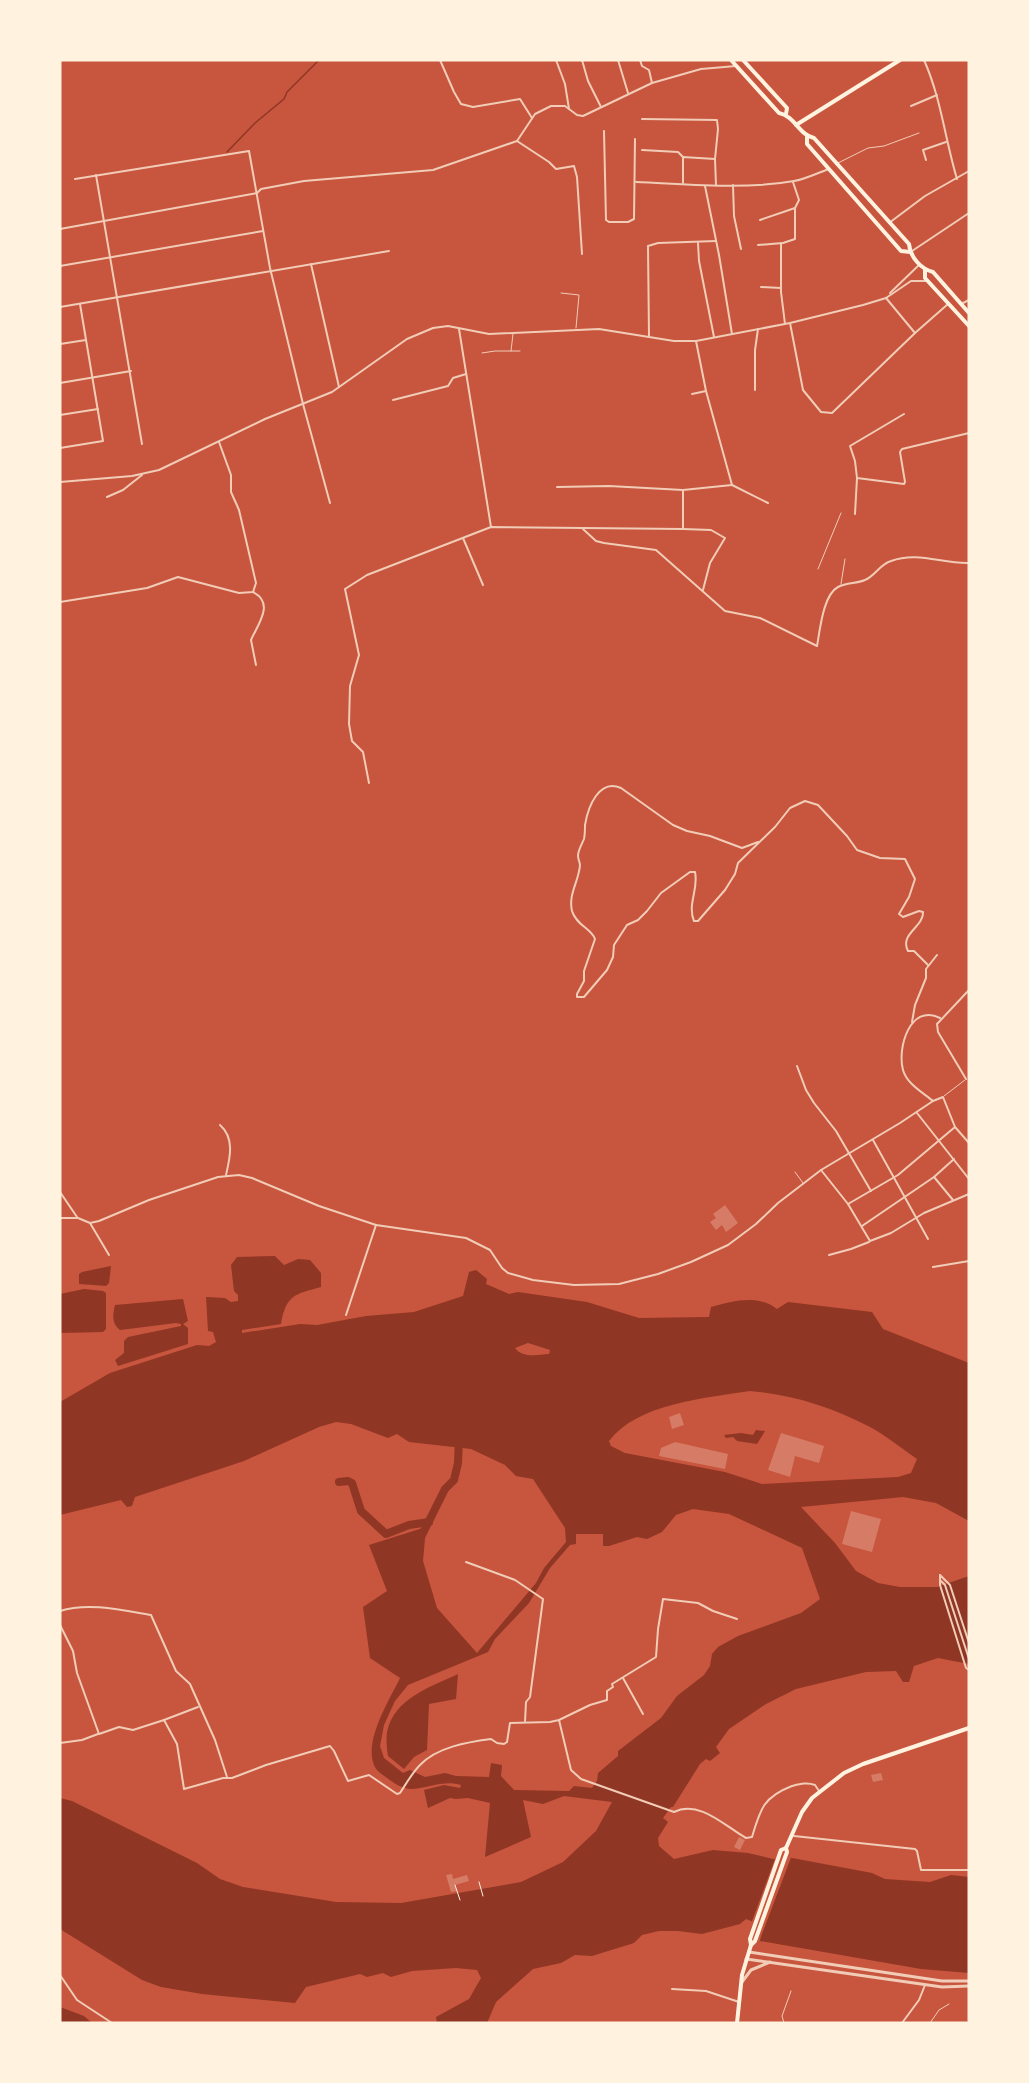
<svg xmlns="http://www.w3.org/2000/svg" width="1029" height="2083" font-family="Manrope,sans-serif">
<rect width="100%" height="100%" fill="#c8553d"/>
<g fill="#8f3625" fill-rule="evenodd">
<path d="M275 1256 284 1265 298 1259 310 1260 321 1273V1287C295 1294 286 1295 281 1324L242 1330V1333L300 1324 317 1325 366 1316 414 1312 463 1296 469 1272 476 1270 487 1279 486 1284 509 1294 518 1292 587 1302 639 1318 709 1317 711 1307C733 1301 758 1294 777 1309L788 1302 872 1312 883 1329 969 1363V1521L936 1503 903 1497 801 1507 835 1543 856 1571 878 1583 900 1587H937L969 1576V1664L938 1658 914 1666 909 1682H903L896 1671 866 1672 796 1689 766 1704 729 1729 716 1747 720 1753 710 1761 706 1759 700 1764 673 1807H671L663 1818 668 1822 658 1838 659 1846 674 1859 713 1850 748 1853 773 1859 792 1858 872 1873 885 1879 930 1882 951 1875 969 1877V1973L921 1969 760 1941 762 1925 746 1919 740 1924 702 1934 678 1931H659L642 1935 634 1943 592 1956 575 1955 561 1963 533 1969 496 2002 487 2023H437L436 2017 469 1999 481 1978 477 1970 456 1968 412 1971 391 1977 383 1973 367 1977 360 1974 306 1987 295 2003 202 1994 161 1987 142 1980 60 1929V1798L72 1801 197 1863 220 1879 243 1887 336 1902 401 1903 521 1882 563 1862 596 1831 612 1802 564 1796 543 1804 523 1800 531 1837 485 1857 490 1803 468 1798 456 1799 450 1798 428 1808 424 1790 444 1785 460 1788 461 1785C443 1780 430 1788 412 1789 402 1789 394 1783 387 1778 382 1774 376 1771 374 1765 364 1740 389 1701 400 1678L370 1658 363 1607 387 1591 369 1545 426 1527 423 1561 437 1608 477 1653 536 1583 544 1568 566 1542 565 1528 533 1479 516 1476 505 1465 471 1449 409 1442 397 1434 388 1438 351 1424 336 1422 319 1427 244 1461 135 1497 132 1506 127 1507 121 1500 60 1515V1402L110 1373 197 1345 209 1346 216 1342 213 1332 208 1331 206 1297 225 1298 231 1302 238 1301V1295L234 1291 231 1265 237 1257ZM528 1343 550 1350 549 1354C537 1355 522 1358 515 1348ZM750 1391C794 1395 831 1407 870 1427 887 1436 902 1449 917 1459L911 1473 898 1477 762 1484 725 1472 625 1453 611 1446 609 1441C638 1403 706 1398 750 1391ZM693 1509 729 1514 802 1548 820 1599 801 1613 738 1636 718 1647 712 1654 710 1666 704 1675 677 1696 661 1718 618 1751V1756L598 1773 597 1781 592 1788 574 1786 569 1791 514 1790 501 1776 502 1765 491 1763 489 1777 456 1776 445 1773 425 1777 410 1770 403 1773 384 1758 380 1746 384 1725 395 1701 408 1685 488 1652 495 1639 529 1603 550 1568 570 1545 576 1544V1534H603V1546H609L637 1537 647 1539 662 1532 676 1515Z"/>
<polygon points="111,1266 109,1283 106,1286 79,1284 79,1274 82,1272"/>
<polygon points="84,1289 103,1291 106,1293 106,1329 103,1332 60,1333 60,1294"/>
<path d="M183 1299 188 1321 183 1324 188 1328V1344L118 1366 115 1360 124 1353V1341L128 1337 181 1326V1324L176 1323 120 1330C111 1323 113 1314 115 1305Z"/>
<polygon points="756,1430 765,1431 757,1444 737,1441 733,1437 726,1438 724,1435 741,1433 753,1435"/>
<path d="M458 1674 456 1699 429 1704 427 1750 414 1757 404 1769 388 1756C387 1749 386 1739 387 1732 394 1698 431 1687 458 1674Z"/>
<polygon points="60,2007 84,2016 92,2023 60,2023"/>
</g>
<polygon fill="#c8553d" points="792,1855 759,1942 757,1941 759,1927 751,1924 776,1856"/>
<g fill="none" stroke-linecap="round" stroke-linejoin="round">
<polyline stroke="#8f3625" stroke-width="1.5" points="227,152 255,123 284,99 287,92 319,60"/>
<g stroke="#8f3625" stroke-width="8">
<polyline points="339,1482 348,1481 352,1483 361,1511 386,1534 409,1525 429,1522"/>
<polyline points="422,1535 445,1489 454,1480 458,1463 459,1437"/>
</g>
</g>
<g fill="#d67c66">
<polygon points="725,1205 738,1223 726,1232 722,1225 716,1230 710,1222 716,1218 713,1214"/>
<polygon points="680,1413 684,1425 672,1429 669,1417"/>
<polygon points="781,1433 824,1446 819,1463 795,1456 790,1477 768,1470"/>
<polygon points="675,1442 728,1454 725,1469 659,1456 661,1448"/>
<polygon points="851,1511 881,1519 872,1552 842,1544"/>
<polygon points="881,1773 883,1780 873,1782 871,1775"/>
<polygon points="739,1837 745,1840 740,1850 734,1847"/>
<polygon points="452,1874 453,1879 467,1875 469,1881 455,1885 457,1891 451,1892 446,1875"/>
</g>
<g fill="none" stroke-linecap="round" stroke-linejoin="round">
<g stroke="#fff3e0" stroke-width="1">
<polyline points="479,1882 483,1896"/>
<polyline points="455,1885 460,1900"/>
</g>
<g stroke="#f1ccb7" stroke-width="1">
<polyline points="838,163 868,148 884,146 919,133"/>
<polyline points="561,293 579,295 576,328"/>
<polyline points="511,351 513,334"/>
<polyline points="482,353 495,351 520,351"/>
<polyline points="818,569 841,513"/>
<polyline points="841,584 845,559"/>
<polyline points="944,1096 965,1080"/>
<polyline points="795,1172 803,1183"/>
<polyline points="784,2023 782,2016 791,1991"/>
<polyline points="930,2023 939,2010 949,2004"/>
</g>
<g stroke="#f1ccb7" stroke-width="2">
<polyline points="440,60 454,92 461,104 473,107 520,99 532,118"/>
<polyline points="556,60 565,84 569,109"/>
<polyline points="582,60 588,81 601,107"/>
<polyline points="618,60 628,93"/>
<polyline points="640,60 642,66 649,70 652,83"/>
<path d="M924 60C941 98 945 139 957 179"/>
<polyline points="911,106 937,95"/>
<polyline points="642,119 717,120 718,129 715,159 716,185"/>
<polyline points="604,131 606,220 609,222 628,222 634,219 635,139"/>
<polyline points="517,141 549,162 556,169 574,166 577,177 582,254"/>
<polyline points="642,150 678,152 683,157"/>
<polyline points="926,160 923,150 946,142"/>
<polyline points="96,175 142,444"/>
<polyline points="75,179 249,151 270,268 303,404 330,503"/>
<path d="M636 182C686 184 744 190 794 181 806 179 817 173 829 169"/>
<polyline points="683,183 683,157 715,159"/>
<polyline points="733,185 734,216 741,249"/>
<polyline points="705,186 719,255 732,334"/>
<polyline points="760,220 795,208"/>
<polyline points="889,223 925,196 969,171"/>
<polyline points="60,229 257,193 261,189 304,181 433,170 517,141 535,114 551,106 565,106 577,115 583,116 652,83 701,69 736,66"/>
<polyline points="698,243 699,261 714,337"/>
<polyline points="781,243 781,292 785,324"/>
<polyline points="758,245 783,243 795,239 795,208 799,200 793,182"/>
<polyline points="912,251 969,213"/>
<polyline points="311,264 339,387"/>
<polyline points="60,266 263,231"/>
<polyline points="761,287 781,288"/>
<polyline points="890,293 920,264"/>
<polyline points="961,304 969,300"/>
<polyline points="60,307 389,251"/>
<polyline points="790,323 803,390 821,412 832,413 915,333 886,298"/>
<polyline points="459,329 491,527"/>
<polyline points="915,333 948,304"/>
<polyline points="649,336 648,246 658,243 716,241"/>
<polyline points="60,344 86,340"/>
<polyline points="60,383 131,371"/>
<polyline points="755,390 755,350 758,329"/>
<polyline points="692,394 706,391"/>
<polyline points="393,400 448,386 453,378 466,374"/>
<polyline points="904,414 850,446 855,461 857,478 904,484 905,482 900,452 902,449 969,433"/>
<polyline points="60,415 98,409"/>
<polyline points="60,448 103,441 80,304"/>
<polyline points="60,482 132,476 159,470 265,419 332,392 407,339 433,328 448,326 489,334 599,329 674,341 696,341 790,323 863,305 886,298 911,281 926,281"/>
<polyline points="732,485 768,503"/>
<polyline points="557,487 609,486 683,490"/>
<polyline points="107,497 123,490 142,475"/>
<polyline points="855,514 857,478"/>
<path d="M583 529 596 541 604 543 656 550 725 611 760 618 817 646C820 630 823 595 838 587 847 582 856 584 865 580 875 576 880 564 891 561 918 551 942 564 969 563"/>
<polyline points="683,529 711,530 725,538 710,563 703,590"/>
<polyline points="463,538 483,585"/>
<path d="M253 592C275 603 258 624 251 640L256 665"/>
<polyline points="60,602 147,588 178,577 239,593 253,592 256,583 239,510 231,492 231,475 219,442"/>
<polyline points="369,783 363,752 352,741 349,724 350,686 359,655 345,589 367,575 491,527 683,529 683,490 732,485 706,391 696,341"/>
<path d="M758 842 742 848 710 836 687 831 673 825 621 788C599 778 588 807 585 825 585 829 585 834 584 839 582 844 578 850 578 856 578 859 580 863 580 865 579 881 568 894 572 911 576 925 592 929 595 939L584 971V981L577 994V997H584L607 970 613 957 614 945 627 925 638 920 647 911 661 893 690 872H695C699 889 687 904 694 921H698L725 890 735 874 738 863 775 827 790 808 805 801 818 805 847 836 857 850 880 858 905 859 915 879 909 897 899 914 903 917 919 911 923 912C924 927 899 934 908 951H914L928 965"/>
<polyline points="912,1022 915,1005 926,978 926,969 937,955"/>
<polyline points="797,1066 806,1090 814,1103 836,1131 871,1191"/>
<polyline points="966,1079 938,1032 937,1024 969,990"/>
<path d="M933 1101C922 1092 907 1084 903 1070 897 1048 910 1003 940 1018"/>
<polyline points="917,1113 969,1179"/>
<path d="M220 1125C235 1138 230 1158 226 1175"/>
<polyline points="873,1140 928,1239"/>
<polyline points="821,1170 848,1204 870,1241 891,1233 924,1213 969,1194"/>
<polyline points="934,1177 953,1200"/>
<polyline points="60,1192 77,1217"/>
<polyline points="848,1204 898,1175 955,1127"/>
<polyline points="60,1218 78,1218 90,1223 99,1221 149,1200 218,1177 239,1175 252,1178 319,1206 376,1225 466,1238 490,1250 502,1268 508,1273 533,1280 574,1285 619,1284 658,1274 691,1262 728,1245 756,1224 778,1203 821,1170 900,1123 933,1101 943,1097 955,1127 969,1143"/>
<polyline points="90,1223 109,1255"/>
<polyline points="862,1226 934,1177 954,1159"/>
<polyline points="829,1255 851,1249 869,1242"/>
<polyline points="933,1267 969,1261"/>
<polyline points="346,1315 376,1225"/>
<polyline points="466,1562 515,1580 543,1599 530,1697 526,1702 525,1722"/>
<polyline points="940,1575 940,1585 966,1668 969,1670"/>
<polyline points="940,1575 950,1585 969,1643"/>
<polyline points="941,1581 945,1585 969,1659"/>
<path d="M60 1611C88 1602 122 1610 151 1615L176 1671 190 1684 215 1740 227 1777"/>
<path d="M60 1625 73 1651 77 1673 99 1734 119 1727 133 1730 164 1720 177 1744 184 1789 223 1778H232L266 1765 330 1746 334 1751 348 1781 369 1775 397 1794 400 1793C406 1784 412 1773 420 1765 437 1747 468 1742 491 1739L497 1743 504 1744 507 1742 510 1723 550 1722 559 1720 590 1705 607 1700V1691L613 1687 612 1684 656 1657 658 1629 663 1599 698 1603 713 1611 737 1619"/>
<polyline points="623,1678 643,1714"/>
<polyline points="164,1720 198,1707"/>
<path d="M559 1720 571 1770 581 1779 674 1812C699 1799 726 1827 746 1838L752 1837C760 1810 763 1797 792 1786 800 1784 807 1782 815 1785L819 1791"/>
<polyline points="60,1743 82,1740 98,1734"/>
<polyline points="794,1836 915,1849 917,1851 921,1870 969,1870"/>
<polyline points="60,1975 77,2000 112,2023"/>
<polyline points="672,1989 706,1991 739,2002"/>
<polyline points="902,2023 919,2000 925,1985"/>
</g>
<g stroke="#f1ccb7" stroke-width="3">
<polyline points="749,1952 942,1981 969,1981"/>
<polyline points="746,1959 942,1987 969,1986"/>
<polyline points="742,1982 751,1970 770,1962"/>
</g>
<g stroke="#fff3e0" stroke-width="4">
<path d="M731 60 779 113C795 116 799 135 814 138L909 244C910 257 921 269 933 272L969 313"/>
<polyline points="743,60 787,108 786,114"/>
<polyline points="796,125 900,60"/>
<polyline points="807,137 807,144 901,251 910,252"/>
<polyline points="925,270 925,278 969,326"/>
<polyline points="751,1945 755,1941 787,1852 786,1848"/>
<polyline points="737,2023 742,1975 751,1945 750,1939 781,1850 786,1848 802,1812 812,1798 844,1773 863,1764 969,1728"/>
</g>
</g>
<rect width="1029" height="2083" fill="none" stroke="#fff3e0" stroke-width="123"/>
</svg>
